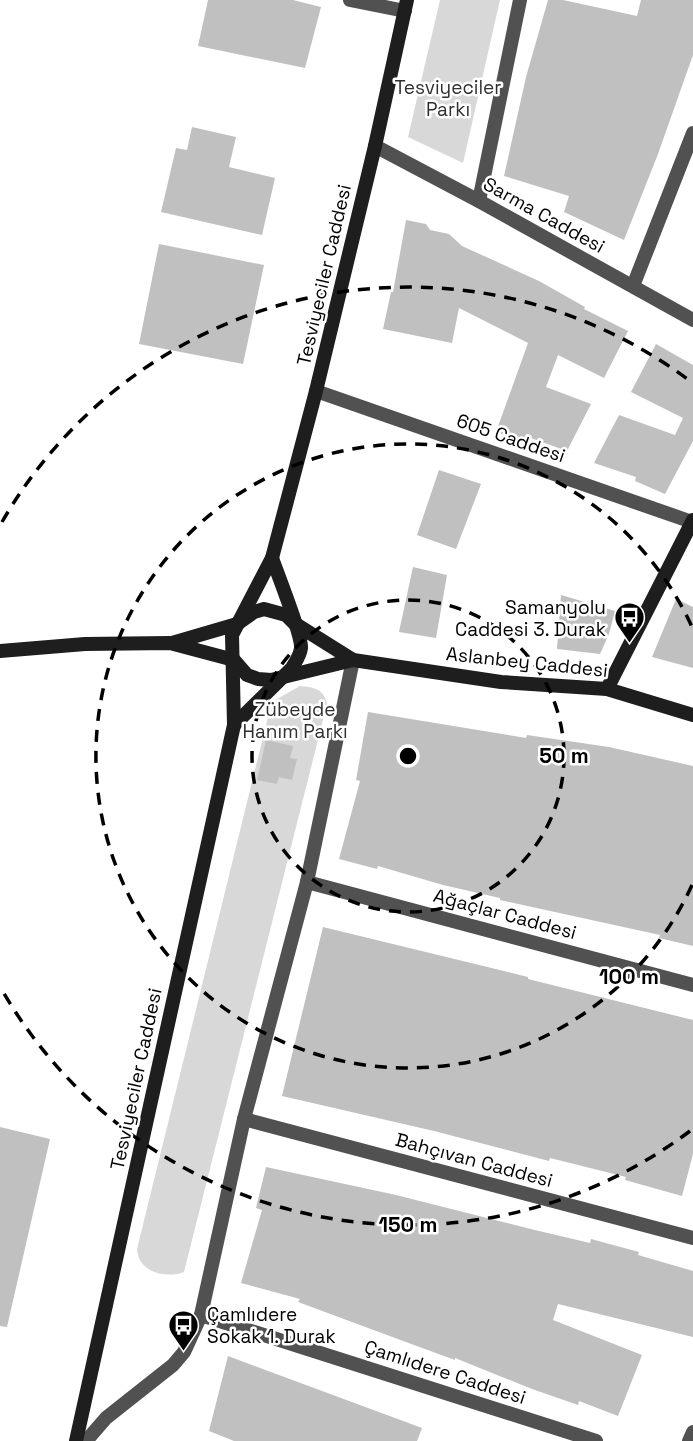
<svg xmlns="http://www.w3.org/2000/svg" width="693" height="1441" font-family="'Space Grotesk',sans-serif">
<rect width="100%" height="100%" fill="#fff"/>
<g fill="#d8d8d8">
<polygon points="440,0 500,0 463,163 408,137"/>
<path d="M300 686C314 687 324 689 327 704L184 1272C165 1279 138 1272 137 1249L270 709 277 699Z"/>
</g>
<g fill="#c0c0c0">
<polygon points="208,0 293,0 321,7 305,68 198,46"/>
<polygon points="548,0 563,0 637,16 641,0 693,0 693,55 658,154 624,240 564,212 569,196 504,176 526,77"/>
<polygon points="192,127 236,137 229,167 275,178 262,235 161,212 176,148 187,150"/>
<polygon points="406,220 426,224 430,230 449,234 462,246 539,281 585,307 584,309 628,331 604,378 558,355 546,387 591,404 567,451 528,437 525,443 496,432 528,343 459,308 452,343 383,329 391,292 393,292"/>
<polygon points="159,244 264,265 243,364 139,344"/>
<polygon points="656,344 693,365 693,441 665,494 635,481 636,477 594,463 619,415 675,435 683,418 631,392"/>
<polygon points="439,470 481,484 456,549 417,535"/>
<polygon points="413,567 447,575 436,638 399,632"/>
<polygon points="561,595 615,611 609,634 600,654 557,649"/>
<polygon points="676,599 693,607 693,668 652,657"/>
<polygon points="368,712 526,738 527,735 609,747 693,766 693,946 659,938 660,935 500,900 500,898 443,885 378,866 377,869 339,859 360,781 356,780"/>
<polygon points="266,740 293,746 290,758 297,759 292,780 279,777 277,784 257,780"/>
<polygon points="323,927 528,977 528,979 693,1020 693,1154 682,1196 625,1180 626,1177 550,1158 549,1161 434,1131 282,1096"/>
<polygon points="0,1127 50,1139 7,1327 0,1326"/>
<polygon points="266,1167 396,1195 535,1230 590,1243 591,1239 639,1252 638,1255 693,1271 693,1337 558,1304 553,1320 642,1355 618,1416 579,1401 578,1405 532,1389 455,1358 455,1360 414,1345 298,1302 300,1299 241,1283 262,1210 256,1208"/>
<polygon points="228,1356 422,1428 417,1441 234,1441 209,1431"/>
</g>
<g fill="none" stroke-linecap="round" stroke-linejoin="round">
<g stroke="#515151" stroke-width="14">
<polyline points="350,0 405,11"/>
<polyline points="375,146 479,201 693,320"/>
<polyline points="479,201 520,0"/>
<polyline points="633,286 693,133"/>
<polyline points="316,391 692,522"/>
<polyline points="307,882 693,985"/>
<polyline points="244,1119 693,1238"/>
<polyline points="201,1315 596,1441"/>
<polyline points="86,1441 106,1418 173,1365 184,1352 201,1315 244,1119 307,882 353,660"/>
<polyline points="689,1441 693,1432"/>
</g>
<g stroke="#1e1e1e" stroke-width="14">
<polyline points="172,643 237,624 254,612 264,609 286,615 294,623 353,660"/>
<polyline points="0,651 85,644 170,643 234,660 247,675 258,679 271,680 353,660 501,682 607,689 693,715"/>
<polyline points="607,689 693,520"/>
<path d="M234 725 292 668C296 661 300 656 301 648 302 635 278 575 272 558"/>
<polyline points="76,1441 234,725 232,635 272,558 316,391 375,146 407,0"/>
</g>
</g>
<g fill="none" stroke="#000" stroke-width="3.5" stroke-dasharray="12 9">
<circle cx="408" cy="756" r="156"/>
<path d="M692 885A312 312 0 1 1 692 627"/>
<path d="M690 1131A469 469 0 0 1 2 990M2 522A469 469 0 0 1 690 381"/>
</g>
<defs>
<symbol id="bus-pin" viewBox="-11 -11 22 30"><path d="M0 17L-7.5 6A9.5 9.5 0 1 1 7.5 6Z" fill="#000" stroke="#fff"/><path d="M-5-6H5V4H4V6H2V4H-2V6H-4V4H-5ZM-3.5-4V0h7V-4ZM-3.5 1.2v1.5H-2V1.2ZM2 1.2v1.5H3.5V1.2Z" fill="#fff"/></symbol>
</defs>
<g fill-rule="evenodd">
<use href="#bus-pin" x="612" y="600" width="35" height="47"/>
<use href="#bus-pin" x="166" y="1308" width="35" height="47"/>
</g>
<g text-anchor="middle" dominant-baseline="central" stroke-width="5" stroke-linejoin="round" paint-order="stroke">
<g font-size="19" fill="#2f2f2f" stroke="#fff">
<text x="448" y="87">Tesviyeciler<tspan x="448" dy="22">Parkı</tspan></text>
<text x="295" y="709">Zübeyde<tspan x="295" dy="22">Hanım Parkı</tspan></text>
</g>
<g font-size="19" fill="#000" stroke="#fff">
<text transform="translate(544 215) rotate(29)">Sarma Caddesi</text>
<text transform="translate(324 275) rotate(-77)">Tesviyeciler Caddesi</text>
<text transform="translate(511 438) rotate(19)">605 Caddesi</text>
<text transform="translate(527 662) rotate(6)">Aslanbey Caddesi</text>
<text transform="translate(505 914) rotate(15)">Ağaçlar Caddesi</text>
<text transform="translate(136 1079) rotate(-78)">Tesviyeciler Caddesi</text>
<text transform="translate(474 1160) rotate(15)">Bahçıvan Caddesi</text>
<text transform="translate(445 1372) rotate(18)">Çamlıdere Caddesi</text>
</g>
<g font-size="19" fill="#000" stroke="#fff" text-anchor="end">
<text x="606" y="607">Samanyolu<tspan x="606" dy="22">Caddesi 3. Durak</tspan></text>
<text x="207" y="1314" text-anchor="start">Çamlıdere<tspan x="207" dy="22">Sokak 1. Durak</tspan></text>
</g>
</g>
<circle cx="408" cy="756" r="10" fill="#000" stroke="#fff" stroke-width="3.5"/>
<g font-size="21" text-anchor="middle" font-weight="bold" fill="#000" stroke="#fff" stroke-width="5" stroke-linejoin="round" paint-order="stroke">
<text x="564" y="763">50 m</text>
<text x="629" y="984">100 m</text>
<text x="408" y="1232">150 m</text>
</g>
</svg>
